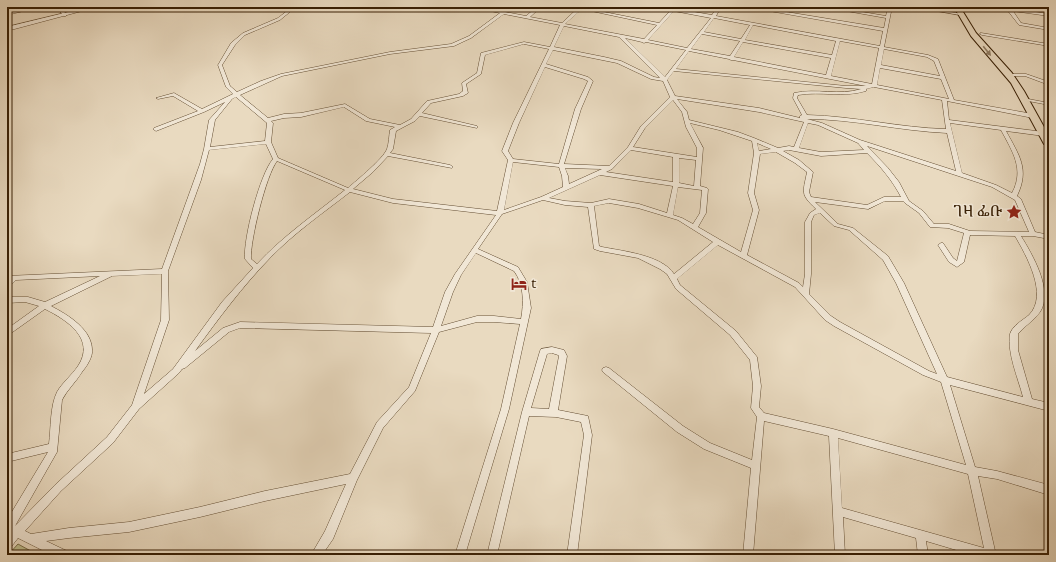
<svg xmlns="http://www.w3.org/2000/svg" width="1056" height="562" font-family="'Sorts Mill Goudy','Noto Serif Ethiopic',serif">
<rect width="100%" height="100%" fill="#e9dac0"/>
<filter id="stains"><feTurbulence type="fractalNoise" baseFrequency=".005" numOctaves="4"/><feColorMatrix values="0 0 0 0 .2 0 0 0 0 .09 0 0 0 0 .02 0 0 0 .5 -.17"/></filter>
<radialGradient id="worn" r=".72"><stop offset=".6" stop-color="#630" stop-opacity="0"/><stop offset="1" stop-color="#630" stop-opacity=".3"/></radialGradient>
<polygon fill="#bebd8d" stroke="#7b6e48" points="18,544 38,555 8,555"/>
<g fill="none" stroke-linecap="round" stroke-linejoin="round">
<polyline stroke="#717c6e" stroke-width="1.5" points="423,7 441,11"/>
<defs>
<g id="minor">
<polygon points="33,7 40,7 7,15 7,13"/>
<polygon points="56,7 60,7 66,14 66,16 64,16"/>
<path d="M292 7H296L280 20 245 35 235 45 222 65 230 86 237 92 261 81 281 74 390 52 451 44 469 36 500 13 471 7H479L526 16 537 7H541L530 17 562 23 579 7 659 23 671 10 657 7H665L712 15 717 7H721L716 16 880 46 883 31 747 7H756L884 28 886 18 824 7H833L886 16 888 7H892L884 47 928 55 938 59 954 100 1033 114 1036 116 1033 118 947 101 949 120 1044 132 1047 134 1044 136 1006 131C1019 155 1030 169 1017 196L1021 199 1035 232 1049 235V239L1033 236H1021C1032 254 1054 291 1040 312 1034 321 1024 326 1018 334V350L1032 399 1049 403V411L950 385 975 467 997 471 1049 485V495L997 479 978 476 996 555H973L926 541 928 555H918L916 538 843 517 845 555H835L829 436 764 421 753 555H743L751 468 704 449 677 432 603 372 602 370 603 368 606 367 609 368 683 426 710 443 752 460 757 417 751 408 753 386 750 360 730 335 676 289 667 274 660 269 638 258 600 251 594 249 588 207 565 205 543 200 502 214 478 249 518 267 527 282 531 308 509 409 465 555H455L501 409 520 324 494 322H477L439 332 415 391 383 428 357 480 333 539 322 555H311L325 531 346 484 265 501 200 517 129 532 69 538 46 541 67 551 68 555H52L18 538 11 547 7 548V536L9 534 7 533V520L48 452 7 462V454L49 444C51 428 50 406 57 392 62 383 72 375 78 366 96 339 67 320 45 309L7 336V329L39 306 25 302 7 303V297H28L45 302 100 276 16 280 9 287 7 288V276L162 269 200 164 204 149 209 120 225 102 204 112 156 131 153 129 154 128 198 111 173 96 158 99 156 98 174 93 202 109 233 94 226 87 218 65 231 43 243 33 278 18ZM582 9 657 25 644 39 565 24ZM674 11 711 18 687 48 648 40ZM504 14 560 25 550 47 524 42 481 53 477 73 462 83 463 91 459 94 427 101 411 119 400 125 370 119 345 104 301 113 284 114 268 118 240 95 282 76 390 54 454 46 471 38ZM714 18 750 25 741 39 704 32ZM753 25 836 41 832 55 745 40ZM564 26 619 37 660 78 654 77 621 61 604 57 554 47ZM702 34 740 41 730 56 691 49ZM625 38 642 42 644 43 646 42 686 50 665 77ZM840 41 879 48 872 84 831 76ZM743 42 831 58 826 75 734 57ZM524 44 549 49 513 123 502 151 508 160 497 211 393 199 353 189 373 172 388 156 452 168 453 167 450 165 390 153 393 149 396 131 415 121 420 116 477 128V126L422 113 431 103 463 96 468 93 466 84 481 74 485 55ZM884 49 927 57 934 61 940 76 881 65ZM553 50 617 63 651 79 663 81 670 97 641 126 628 147 609 166 564 164 581 109 593 81 588 77 546 64ZM689 51 729 59 731 60H733L866 86H846L676 69ZM545 67 584 79 588 81 575 109 559 164 513 159 508 151 519 123ZM880 68 941 79 949 99 877 85ZM674 71 846 88 861 89C839 96 817 88 794 93L793 98 802 115 800 116V118L759 108 675 96 667 80ZM874 87 942 100 946 129C900 128 854 116 807 115L797 98 798 95C822 91 842 98 866 91V89ZM236 97 267 123 265 141 210 147 215 120 232 99ZM677 99 759 112 804 122 794 147 789 146 778 148 754 138 738 132 689 120 687 112ZM673 100 682 112 686 127 697 148V157L633 147 645 128ZM344 107 366 121 395 127 390 130C389 136 389 143 387 149 383 159 357 180 348 188L278 158 271 142 273 123 271 121 284 118 301 117ZM807 119C854 119 900 131 947 133L956 171 860 140 822 123ZM690 123 719 130 752 141 754 153 748 193 753 210 741 252 698 227 706 213 708 189 707 188 700 186 703 148ZM808 123 818 125 858 143 864 150 821 152 799 148ZM950 123 1001 130C1012 151 1025 169 1012 193L996 185 962 173ZM757 143 771 149 759 151ZM266 144 273 159C260 174 243 239 245 259L253 268 222 302 173 369 144 394 169 320 168 271 201 180 209 150ZM867 146 992 187 1015 200 1029 232 970 231 949 224H934L923 211 909 201 899 182 888 168ZM631 150 673 157V182L606 172 612 169ZM789 150 821 156 867 153C881 167 892 180 901 197H884L867 205 811 197 809 192 813 172 799 160 783 151ZM776 152 795 163 807 172C803 193 800 194 816 209L810 213 805 222V274L803 287 799 283 747 255 759 210 754 193 760 154ZM679 158 696 160 694 186 679 183ZM277 161 345 190C315 214 283 236 257 264L251 259C250 241 266 175 277 161ZM513 162 559 167 562 176 563 187 541 197 504 210ZM565 168 602 169 569 184 568 176ZM600 175 673 186 667 213 639 204 609 199 591 203 565 201 549 198ZM678 187 702 190 700 213 693 224 682 218 673 215ZM350 192 393 203 496 215 455 274 445 292 433 327 240 322 223 328 195 351C219 318 242 287 270 258 294 233 323 213 350 192ZM885 201H903L905 203 919 213 930 227 948 228 964 233 957 261 953 258 943 243H941L938 245 949 262 957 267 964 262 970 235 1015 236C1026 255 1049 295 1029 315 1023 320 1012 326 1010 334 1007 353 1018 378 1023 397L947 377 904 283 888 256 853 228 838 224 815 202 868 209ZM609 203 638 208 678 220 713 242 674 274C662 255 622 251 602 247L599 246 594 206ZM820 213 834 226 849 230 883 260 896 283 937 374 929 371 840 322 831 316 809 294 811 274V222L814 215ZM718 245 795 287 825 320 834 326 923 375 941 382 966 465 833 429 764 413 759 407 761 386 757 357 736 331 680 285 677 279ZM476 253 514 271C524 284 524 303 521 319L494 316H477L441 326 453 292 461 275ZM162 274 161 320 132 405 107 437 55 485 15 526 57 452 62 400C67 390 76 382 82 372 86 367 91 360 92 353 94 330 68 315 51 306L112 276ZM240 328 431 333 409 387 377 422 350 474 265 491 200 507 129 522 69 528 31 534 25 531 61 491 113 443 139 409 179 373 182 369 185 368 229 332ZM838 438 968 474 984 548 842 508Z"/>
<polygon points="914,7 923,7 962,14 960,15"/>
<polygon points="987,7 1009,8 1049,14 1049,16 1013,11 1021,23 1049,28 1049,30 1019,25 1008,11"/>
<polygon points="981,33 1049,44 1049,46 982,35 980,34"/>
<polygon points="1006,74 1026,74 1049,82 1049,85 1025,76 1008,76 1006,75"/>
<polygon points="1023,98 1049,103 1049,105 1023,100"/>
<path d="M552 347 564 350 567 356 558 410 588 416 592 435 577 555H567L584 435 581 422 556 417 529 416 497 555H487L522 412 540 351 541 349ZM552 353 558 355 559 356 549 409 531 408 547 354Z"/>
</g>
<polygon id="tertiary" points="89,7 97,7 7,31 7,27"/>
<polygon id="primary" points="954,7 960,7 976,33 1012,73 1024,91 1049,136 1049,147 1044,144 1011,83 971,36"/>
</defs>
<use href="#minor" stroke="#644e33" stroke-width="1"/>
<use href="#tertiary" stroke="#644e33" stroke-width="1"/>
<use href="#primary" stroke="#381f04" stroke-width="2"/>
<use href="#minor" fill="#f1e7d6" fill-rule="evenodd"/>
<use href="#tertiary" fill="#f1e7d6" fill-rule="evenodd"/>
<use href="#primary" fill="#e9dac0" fill-rule="evenodd"/>
</g>
<defs><path id="oneway-solid" d="M-6-.8H1V-3.2L6.5 0L1 3.2V.8H-6Z"/></defs>
<use fill="#907c62" href="#oneway-solid" transform="translate(987 51) rotate(51)"/>
<defs>
<symbol id="sight-bare" viewBox="-9 -9 18 18"><path d="M0-6L1.8-2.2L6-1.7L2.9 1.2L3.7 5.4L0 3.3L-3.7 5.4L-2.9 1.2L-6-1.7L-1.8-2.2Z" fill="#8f2418" stroke="#f1e7d6" stroke-width="2.5" paint-order="stroke"/></symbol>
<symbol id="hotel-bare" viewBox="-9 -9 18 18"><path d="M-6-4.5h1.5V1H6V5H4.5V3h-9V5H-6ZM-4 0a1.8 1.8 0 1 1 3.6 0ZM.5 0V-2.5h3Q6-2.5 6 0Z" fill="#8f2418" stroke="#f1e7d6" stroke-width="2.5" paint-order="stroke"/></symbol>
</defs>
<g fill-rule="evenodd">
<use href="#sight-bare" x="1003" y="201" width="22" height="22"/>
<use href="#hotel-bare" x="508" y="273" width="22" height="22"/>
</g>
<g text-anchor="middle" dominant-baseline="central" stroke-width="3" stroke-linejoin="round" paint-order="stroke">
<g font-size="16" fill="#381f04" stroke="#f1e7d6" text-anchor="end">
<text x="1002" y="212">ገዛ ፌቡ</text>
<text x="531" y="284" text-anchor="start">t</text>
</g>
</g>
<rect width="1056" height="562" fill="none" stroke="#e9dac0" stroke-width="24"/>
<rect x="8" y="8" width="1040" height="546" fill="none" stroke="#381f04" stroke-width="2"/>
<rect x="12" y="12" width="1032" height="538" fill="none" stroke="#381f04"/>
<rect width="100%" height="100%" filter="url(#stains)"/>
<rect width="100%" height="100%" fill="url(#worn)"/>
</svg>
